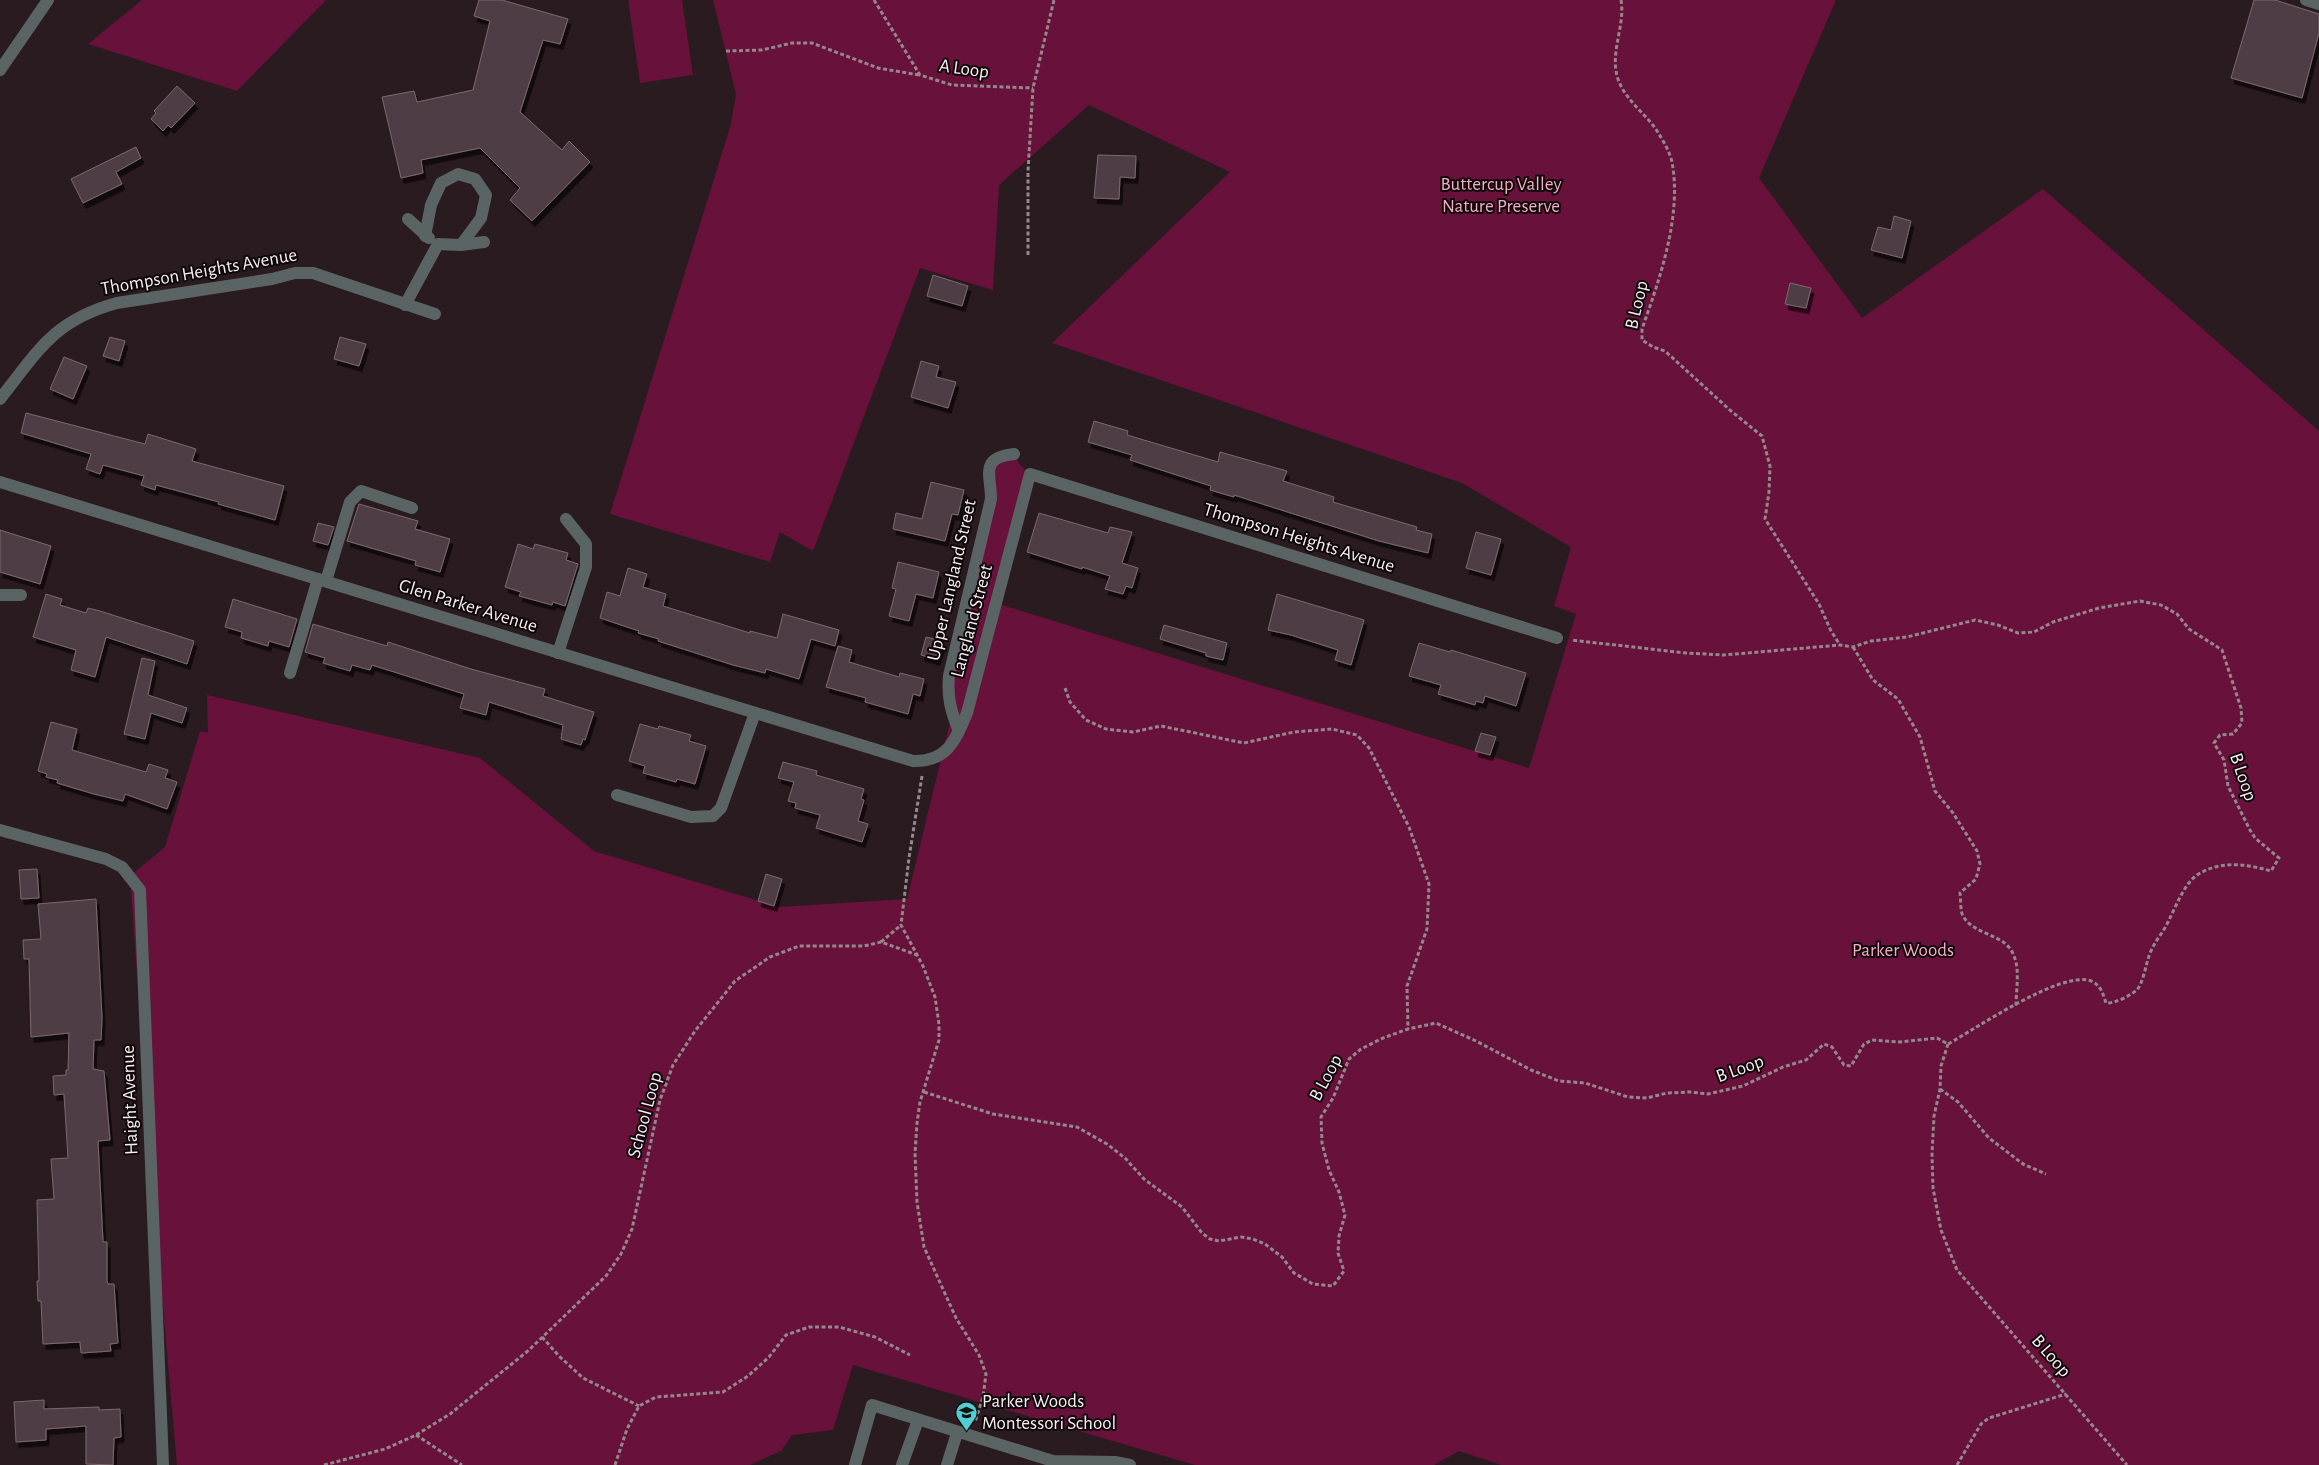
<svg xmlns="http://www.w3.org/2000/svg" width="2319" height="1465" font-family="'Alegreya Sans',sans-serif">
<defs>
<filter id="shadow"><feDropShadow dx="3" dy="5.5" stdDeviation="0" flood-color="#0009"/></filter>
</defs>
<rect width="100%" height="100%" fill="#2a1b20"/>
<g fill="#68113a">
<polygon points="142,0 326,0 237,91 88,44"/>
<polygon points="628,0 682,0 693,75 640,83"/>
<polygon points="713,0 1836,0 1759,178 1862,318 2043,189 2319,431 2319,1465 1501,1465 1459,1451 1434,1465 1195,1465 853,1365 833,1430 792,1435 781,1451 750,1465 177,1465 152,1183 130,876 165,847 200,731 208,733 207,695 480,758 594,851 779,907 907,899 952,714 947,694 991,499 989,465 1014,454 1020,465 1030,474 996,603 1529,768 1576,614 1554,606 1571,547 1462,483 1052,343 1230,172 1089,105 999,185 993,290 920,268 813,551 780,532 770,562 610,514 731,124 736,94"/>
</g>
<g fill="#503e44" stroke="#7c686e" filter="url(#shadow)">
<polygon points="479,0 502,0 568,19 560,44 543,40 520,112 562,150 569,141 590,162 532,221 510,200 520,188 480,148 421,160 423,173 401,178 382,97 414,91 417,102 473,90 490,21 474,16"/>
<polygon points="2254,0 2275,0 2319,14 2319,33 2302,98 2231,78"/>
<polygon points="177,86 195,103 171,128 168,125 163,131 151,119 156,113 154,111"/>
<polygon points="136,147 141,158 116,172 122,184 83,203 71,179"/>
<polygon points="1098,155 1136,156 1135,178 1120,177 1119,199 1094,198"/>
<polygon points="1894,216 1911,221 1902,258 1871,250 1878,227 1891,230"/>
<polygon points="933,275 968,286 962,306 927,296"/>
<polygon points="1790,283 1811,288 1806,308 1785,304"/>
<polygon points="110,337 125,341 119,361 103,356"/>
<polygon points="340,337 366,344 359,366 334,359"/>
<polygon points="64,357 87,366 73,399 50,389"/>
<polygon points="921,361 939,366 936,377 956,382 948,408 911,397"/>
<polygon points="26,413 145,444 148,434 196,449 192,461 284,486 275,520 218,504 219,502 156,485 155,490 141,485 144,476 103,465 100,474 86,469 91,454 21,433"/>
<polygon points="1094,421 1128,431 1127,435 1218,462 1220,452 1287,471 1283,481 1334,497 1333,502 1417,527 1416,530 1432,534 1428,553 1379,541 1234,495 1234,497 1210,490 1211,486 1130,460 1132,455 1088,442"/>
<polygon points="931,482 964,490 958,515 952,514 945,541 893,529 896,513 922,519"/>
<polygon points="359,504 418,521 415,529 450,539 440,572 415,565 416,561 347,541"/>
<polygon points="1039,513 1108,533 1110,527 1132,532 1122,563 1138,568 1132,588 1126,586 1123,594 1105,589 1110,576 1082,567 1082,569 1027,552"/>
<polygon points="318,523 334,527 328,545 313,541"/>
<polygon points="0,530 51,546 40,584 0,572"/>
<polygon points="1476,532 1501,539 1491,575 1466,568"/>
<polygon points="518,544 533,549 535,544 568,553 566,560 578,564 565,606 553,602 552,605 519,596 521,592 505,587"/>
<polygon points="898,562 939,572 933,598 916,594 909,621 889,616 896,589 892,588"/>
<polygon points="628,568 647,574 643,587 666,594 663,606 750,633 750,631 777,638 783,614 839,630 835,646 811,639 799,679 766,669 765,673 733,665 658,641 659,639 638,633 639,631 600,618 607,592 620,596"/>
<polygon points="46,594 62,599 60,605 86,613 88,608 100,611 194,641 187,664 106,637 95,677 71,670 76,650 33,637"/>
<polygon points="1277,594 1364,620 1351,665 1335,660 1338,650 1291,635 1268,630"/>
<polygon points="233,599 297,619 289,647 269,641 268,646 241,638 242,632 225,627"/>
<polygon points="313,624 387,646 388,642 471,669 545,689 543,696 594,712 585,740 583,739 581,745 561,739 563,725 489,702 486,715 460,708 464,694 372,665 370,670 352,665 350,671 323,663 325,658 305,652"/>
<polygon points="1164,625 1227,643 1223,660 1206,656 1206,653 1160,639"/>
<polygon points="926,637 943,641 937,660 921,655"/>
<polygon points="1419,643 1450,652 1451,650 1526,673 1516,706 1485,696 1483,703 1476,701 1475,705 1438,694 1441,685 1409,676"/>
<polygon points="838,646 852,650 849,662 899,677 900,673 924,679 920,696 913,694 908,714 865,702 866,698 826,687"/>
<polygon points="142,658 155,661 148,695 187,708 182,723 151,713 145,739 124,734"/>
<polygon points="51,722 77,729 72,750 146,772 149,764 168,770 165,778 177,782 167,809 125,794 123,801 94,794 57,783 58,780 46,777 47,774 38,771"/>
<polygon points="640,724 658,729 659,726 691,735 689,741 706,746 695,784 677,779 676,782 643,773 645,766 629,761"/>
<polygon points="1481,733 1496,737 1490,755 1475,751"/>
<polygon points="783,762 817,771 816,775 864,789 861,799 864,800 858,821 868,824 862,842 816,828 820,815 795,808 796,803 788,801 794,782 778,778"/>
<polygon points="37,869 39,898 21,899 19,870"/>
<polygon points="766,874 782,879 774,906 758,901"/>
<polygon points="96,899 102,1018 101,1040 94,1040 93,1069 104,1071 110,1140 98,1141 103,1242 107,1242 107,1281 108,1284 114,1284 118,1343 110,1344 111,1351 81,1353 80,1342 43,1344 41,1301 38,1301 37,1281 39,1281 37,1200 54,1199 51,1159 68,1158 64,1094 54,1095 53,1076 66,1075 66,1070 68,1070 69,1033 31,1037 29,959 24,959 23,940 41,939 38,904"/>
<polygon points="44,1400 44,1409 99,1407 99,1410 120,1409 121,1437 114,1438 113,1465 86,1464 86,1426 46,1429 46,1440 16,1442 14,1402"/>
</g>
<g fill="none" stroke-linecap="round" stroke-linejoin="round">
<g stroke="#95878c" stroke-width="3" stroke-dasharray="4 2.5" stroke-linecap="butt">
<polyline points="874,0 920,75 952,85 1033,88"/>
<path d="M1621 0C1626 28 1606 58 1621 86 1630 104 1649 117 1659 134 1664 142 1670 153 1672 162 1682 216 1660 278 1642 329V340L1653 347 1665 351 1731 411 1762 436 1770 466 1769 492 1765 519 1819 604 1831 631 1840 645"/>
<polyline points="726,51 762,50 792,43 812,43 878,68 919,75"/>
<polyline points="1028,255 1028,171 1033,88 1054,0"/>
<path d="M1853 647 1873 680 1898 699 1920 737 1935 791 1953 813 1977 851 1980 864 1976 879 1960 893C1961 900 1960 911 1963 916 1974 936 2006 933 2014 956 2020 970 2016 991 2016 1006"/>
<polyline points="1065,688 1070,702 1086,720 1106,729 1133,732 1161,726 1244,743 1294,732 1332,729 1357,735 1369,748 1409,827 1429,884 1427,929 1407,986 1408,1029"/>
<polyline points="922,776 909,858 901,925 923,966 935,997 939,1024 939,1040 920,1102 917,1123 915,1153 917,1202 924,1247 956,1318 979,1355 986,1374 983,1397 975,1422"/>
<polyline points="881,942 901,925"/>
<polyline points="1948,1044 1941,1066 1940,1089 1934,1116 1932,1154 1933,1188 1941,1230 1957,1270 2127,1465"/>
<polyline points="1940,1089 1958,1102 1989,1138 2023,1164 2046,1174"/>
<path d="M924 1092 993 1114 1077 1127 1107 1144 1125 1158 1144 1179 1182 1207 1202 1233 1210 1239 1219 1241 1241 1237 1253 1239 1265 1244 1282 1257 1294 1273 1313 1284 1333 1286 1344 1271 1338 1253 1339 1236 1345 1215 1339 1192 1329 1170 1322 1143 1321 1117 1333 1098 1349 1059 1361 1049 1383 1038 1408 1029 1436 1023 1476 1041 1531 1070 1559 1081 1585 1083 1628 1097 1647 1098 1667 1093 1690 1092 1708 1094 1743 1086 1783 1067 1806 1060 1824 1044 1832 1047 1844 1065 1851 1066 1864 1044 1872 1040 1900 1042 1937 1038 1948 1044C1977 1028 2061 970 2091 981 2101 985 2103 994 2106 1003 2114 1004 2135 994 2139 987 2145 976 2146 962 2151 951 2154 944 2157 940 2161 934 2172 919 2181 886 2197 875 2220 860 2247 864 2271 871L2279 858 2255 838 2250 830 2228 786 2224 760 2214 743 2220 735 2233 734 2242 723 2241 708 2222 650 2189 629 2177 614 2161 605 2140 601 2099 608 2053 622 2034 632 2018 633 1998 625 1975 620 1907 637 1871 641 1853 647 1840 645 1724 655 1686 653 1571 640"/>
<polyline points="542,1337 559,1356 583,1378 639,1406"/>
<polyline points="416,1435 462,1465"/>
<polyline points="324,1465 385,1449 416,1435 450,1414 529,1350 606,1276 621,1254 632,1229 660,1100 673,1065 695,1031 735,981 770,957 799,946 864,946 881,942 917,955"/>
<polyline points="615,1465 627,1429 639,1406 656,1397 723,1392 748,1376 769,1357 786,1335 809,1327 839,1327 875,1337 910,1355"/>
<polyline points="1957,1465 1981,1424 1989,1418 2066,1394"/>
</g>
<g stroke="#5b6465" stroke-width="12">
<polyline points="2306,0 2319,4"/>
<polyline points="0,70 48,0"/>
<polyline points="408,219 429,238"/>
<polyline points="425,236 431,205 441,183 458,174 475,179 486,195 481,218 461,245"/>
<polyline points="405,305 438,244 461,245 484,242"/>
<path d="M0 399C38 351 54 320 117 303L272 279 295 273H313L435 314"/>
<path d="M0 482 913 761C947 762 955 741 967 713L1030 474 1557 638"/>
<polyline points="326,581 350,502 361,491 412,508"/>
<polyline points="0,595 21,595"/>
<polyline points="558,653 586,567 586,544 566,519"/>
<polyline points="290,673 318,579"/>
<path d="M959 731C951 712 947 697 949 676L991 499C991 474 979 458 1014 454"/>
<polyline points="617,795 691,817 713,816 721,808 755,713"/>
<polyline points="0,830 106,859 122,867 140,890 163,1465"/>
<polyline points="855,1465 872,1405 1053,1461 1115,1462 1130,1465"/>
<polyline points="902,1465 918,1420"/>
<polyline points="947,1465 957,1433"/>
</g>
</g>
<defs>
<symbol id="school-pin" viewBox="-11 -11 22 30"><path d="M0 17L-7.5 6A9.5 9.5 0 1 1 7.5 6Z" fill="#51ccd2" stroke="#0e080a"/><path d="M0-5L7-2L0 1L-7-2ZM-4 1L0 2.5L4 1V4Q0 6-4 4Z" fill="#111"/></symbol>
</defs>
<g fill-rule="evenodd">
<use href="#school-pin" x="954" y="1400" width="25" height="34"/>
</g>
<g text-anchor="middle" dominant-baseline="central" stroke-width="4" stroke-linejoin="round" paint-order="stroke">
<g font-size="19" fill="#f9edf1" stroke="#0e080a">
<text transform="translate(964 69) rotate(8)">A Loop</text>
<text transform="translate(199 272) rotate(-10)">Thompson Heights Avenue</text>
<text transform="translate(1637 305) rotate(-77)">B Loop</text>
<text transform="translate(1299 538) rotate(17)">Thompson Heights Avenue</text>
<text transform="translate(952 580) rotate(-77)">Upper Langland Street</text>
<text transform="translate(468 606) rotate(17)">Glen Parker Avenue</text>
<text transform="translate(972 621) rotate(-75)">Langland Street</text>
<text transform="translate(2243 777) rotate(71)">B Loop</text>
<text transform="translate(1740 1069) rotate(-20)">B Loop</text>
<text transform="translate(1326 1078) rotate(-62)">B Loop</text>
<text transform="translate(130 1100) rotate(-92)">Haight Avenue</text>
<text transform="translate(645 1115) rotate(-75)">School Loop</text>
<text transform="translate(2051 1356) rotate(49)">B Loop</text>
</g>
<g font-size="19" fill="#f6aac3" stroke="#0e080a">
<text x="1501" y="184">Buttercup Valley<tspan x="1501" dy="22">Nature Preserve</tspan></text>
<text x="1903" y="950">Parker Woods</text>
</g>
<g font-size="19" fill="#f9edf1" stroke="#0e080a" text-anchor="start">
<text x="982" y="1401">Parker Woods<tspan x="982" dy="22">Montessori School</tspan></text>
</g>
</g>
</svg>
